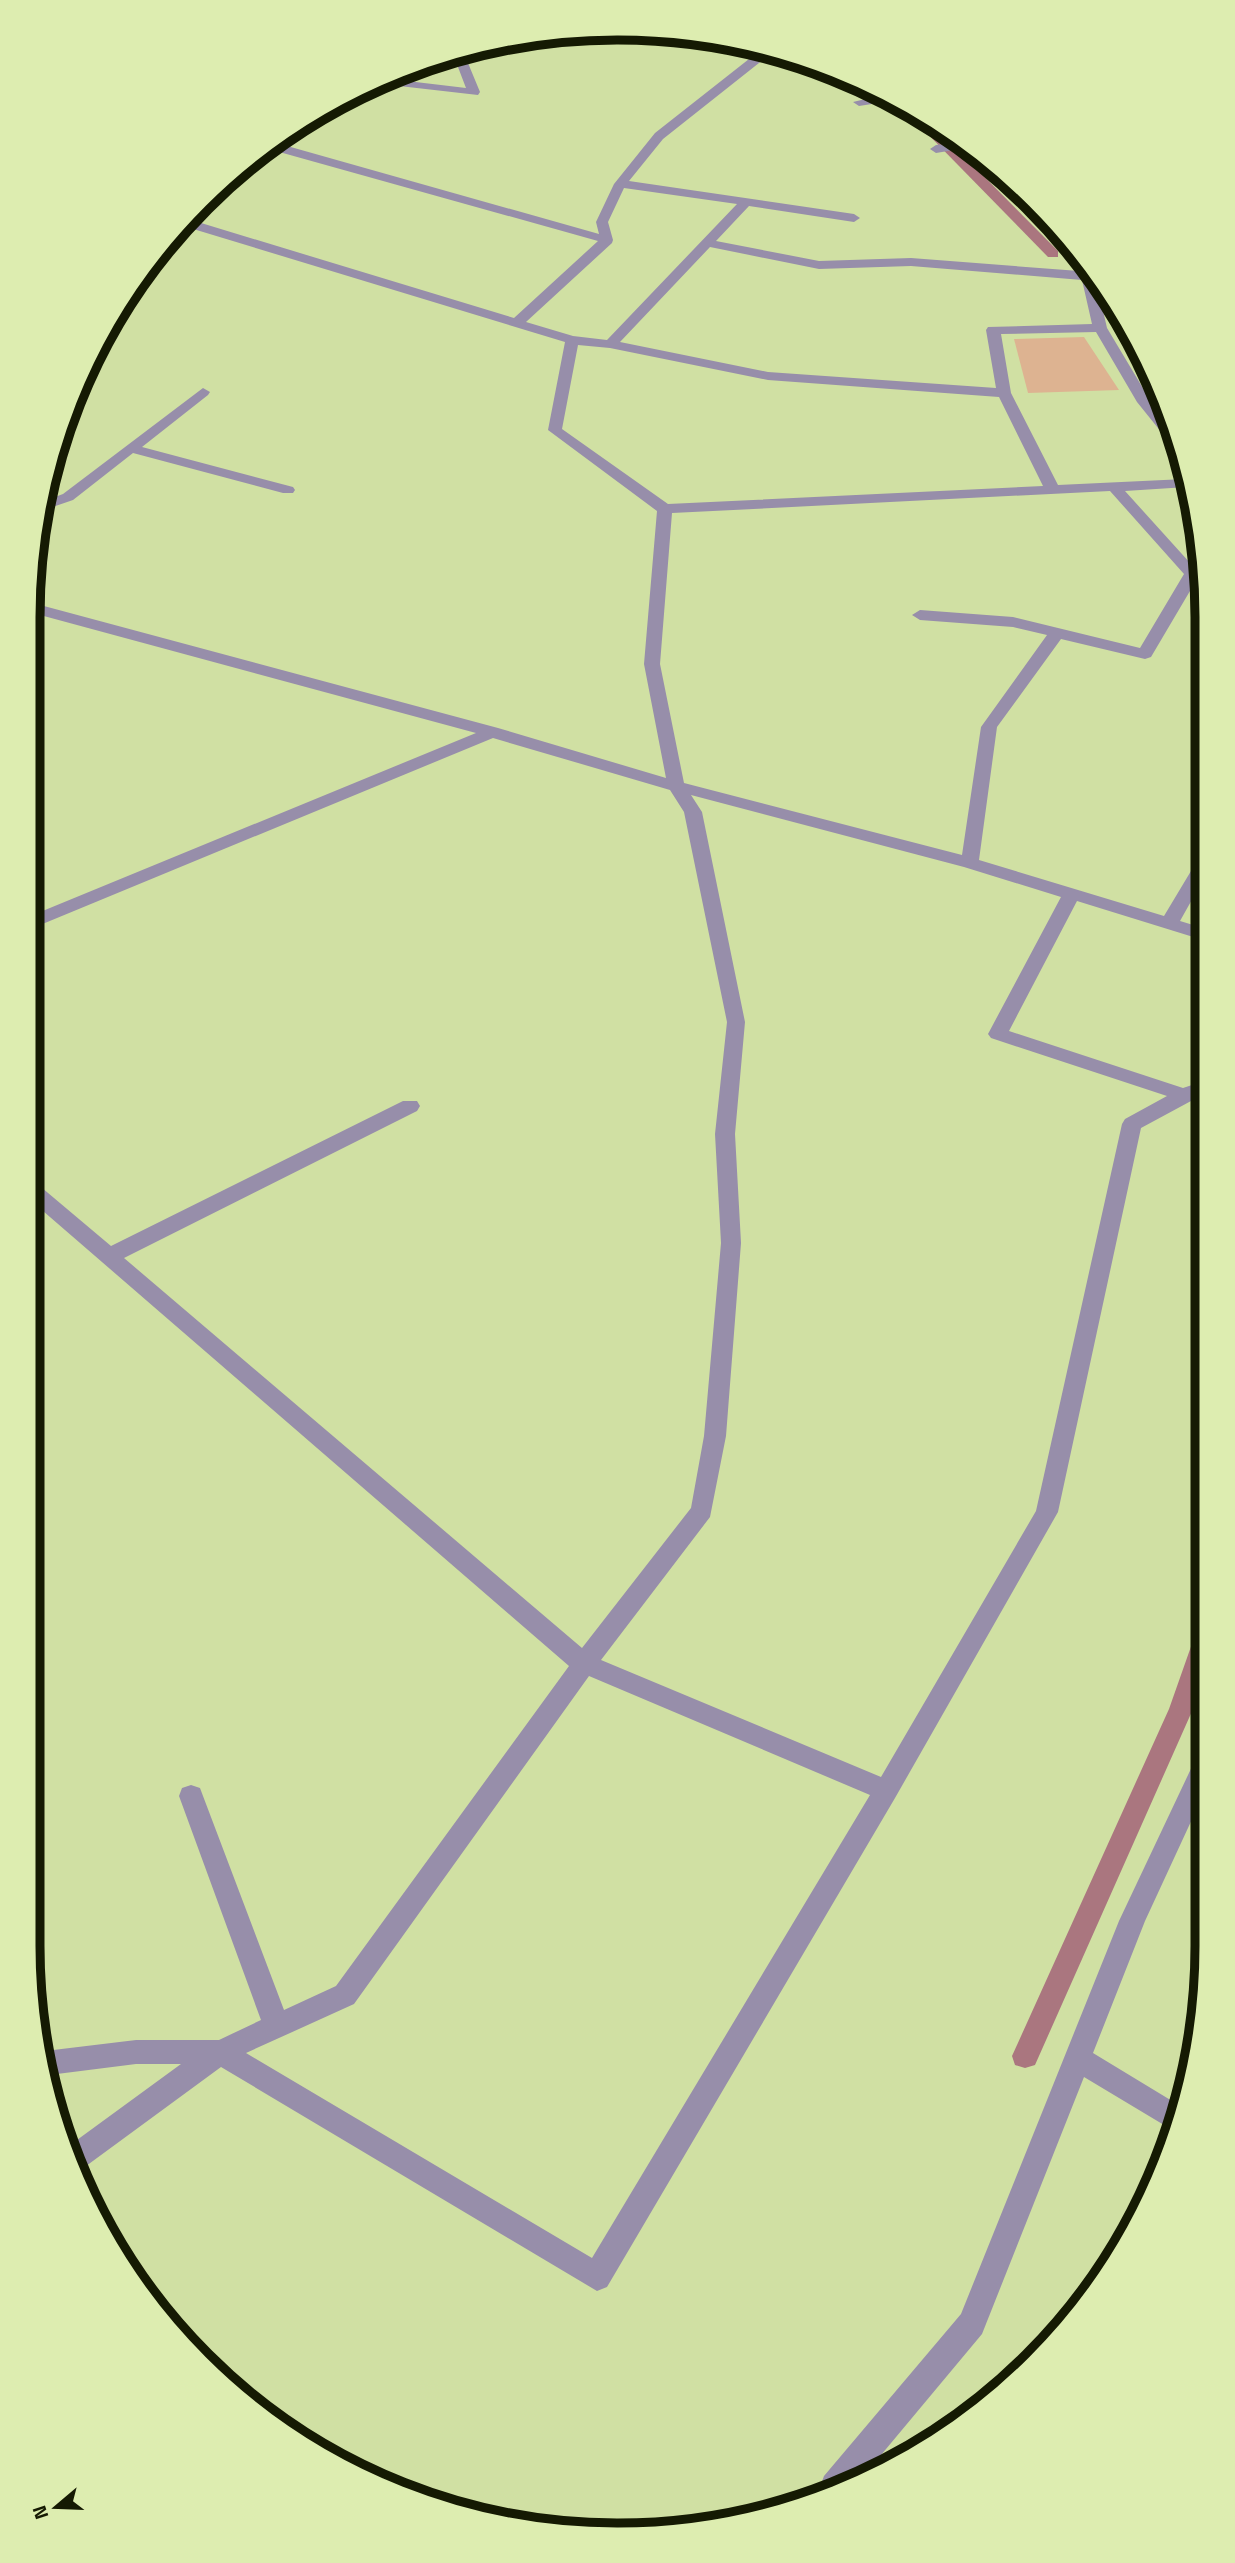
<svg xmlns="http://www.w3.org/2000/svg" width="1235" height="2563" font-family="'Titillium Web',sans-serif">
<rect width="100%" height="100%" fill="#d0e0a3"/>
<polygon fill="#ddb391" points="1084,337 1119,390 1028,393 1014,339"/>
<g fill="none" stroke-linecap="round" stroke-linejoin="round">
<g fill="#aa767f" fill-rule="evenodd">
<polygon points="912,113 932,124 1058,251 1058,257 1048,257 912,118"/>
<polygon points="1206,1628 1206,1672 1193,1709 1035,2065 1025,2068 1015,2065 1012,2056 1169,1709 1194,1638 1198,1631"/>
</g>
<g fill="#978eaa" fill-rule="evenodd">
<path d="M763 48 773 52 663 139 629 181 854 214 860 218 854 222 749 206 716 241 819 261 911 258 1079 271 1071 255 1016 196 1014 193 1017 190 1085 258 1095 276 1107 328 1150 400 1171 426 1175 444 1170 443 1137 402 1096 332 1001 334 1011 393 1058 485 1185 479 1187 487 1125 491 1200 574 1151 657 1145 659 1061 639 997 727 979 860 1164 916 1197 861 1203 860V880L1180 921 1203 928V940L1077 901 1009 1031 1183 1088 1204 1081V1094L1141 1128 1058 1512 895 1798 607 2287 597 2291 221 2067 82 2169 78 2171 66 2148 181 2064H136L49 2075 45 2051 136 2040H219L261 2020 179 1796 182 1788 191 1785 200 1788 203 1796 284 2010 336 1986 569 1666 28 1198V1180L35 1182 111 1246 403 1101H417L420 1106 417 1111 124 1258 582 1648 691 1508 704 1436 721 1243 715 1134 727 1022 684 812 670 790 493 738 28 930V917L476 733 29 612V602L498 728 666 778 644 664 657 511 548 430 565 342 180 225 188 219 514 318 598 241 265 148 273 142 599 234 596 222 614 184 655 133ZM624 188 737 204 607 340 573 336 526 322 612 243 613 240 608 222ZM710 247 819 269 911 266 1082 280 1092 324 988 327 986 330 996 388 768 372 620 342ZM578 345 610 348 768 380 999 397 1043 486 668 504 562 429ZM1110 491 1184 574 1140 648 1013 617 920 610 912 615 920 620 1013 627 1047 635 981 727 962 855 684 783 660 664 672 513ZM691 795 964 867 1061 897 988 1034 991 1038 1167 1096 1125 1119 1122 1124 1036 1511 881 1777 601 1660 710 1517 726 1436 741 1243 735 1134 745 1022 702 812ZM589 1676 870 1795 592 2258 246 2053 354 2004Z"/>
<polygon points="463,51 480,92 478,95 373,83 382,78 466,88 453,54"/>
<polygon points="882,95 891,101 859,106 853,102"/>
<polygon points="904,108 913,113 897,116 891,112"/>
<polygon points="963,142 972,147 936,153 930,149 936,145"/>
<polygon points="203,388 210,392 208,395 142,447 293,487 295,490 293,493 283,493 133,453 73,500 38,512 39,503 63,494"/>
<polygon points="1206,1753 1206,1789 1145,1921 1093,2053 1182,2107 1174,2131 1084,2077 982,2334 861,2479 822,2491 820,2487 824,2476 961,2314 1119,1921 1197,1756"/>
</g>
</g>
<path d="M0 0H1235V2563H0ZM617 40H618A577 577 0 0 1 1195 617V1946A577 577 0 0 1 618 2523H617A577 577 0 0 1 40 1946V617A577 577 0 0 1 617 40Z" fill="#ddedb0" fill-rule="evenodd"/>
<path fill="none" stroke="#151a03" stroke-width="9" d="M617 40H618A577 577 0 0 1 1195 617V1946A577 577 0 0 1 618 2523H617A577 577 0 0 1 40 1946V617A577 577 0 0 1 617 40Z"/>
<g transform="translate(56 2507) rotate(251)" stroke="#ddedb0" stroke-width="5" paint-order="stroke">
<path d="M0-5L12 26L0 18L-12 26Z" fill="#151a03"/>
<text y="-10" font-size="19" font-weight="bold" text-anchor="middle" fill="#151a03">N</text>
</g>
</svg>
